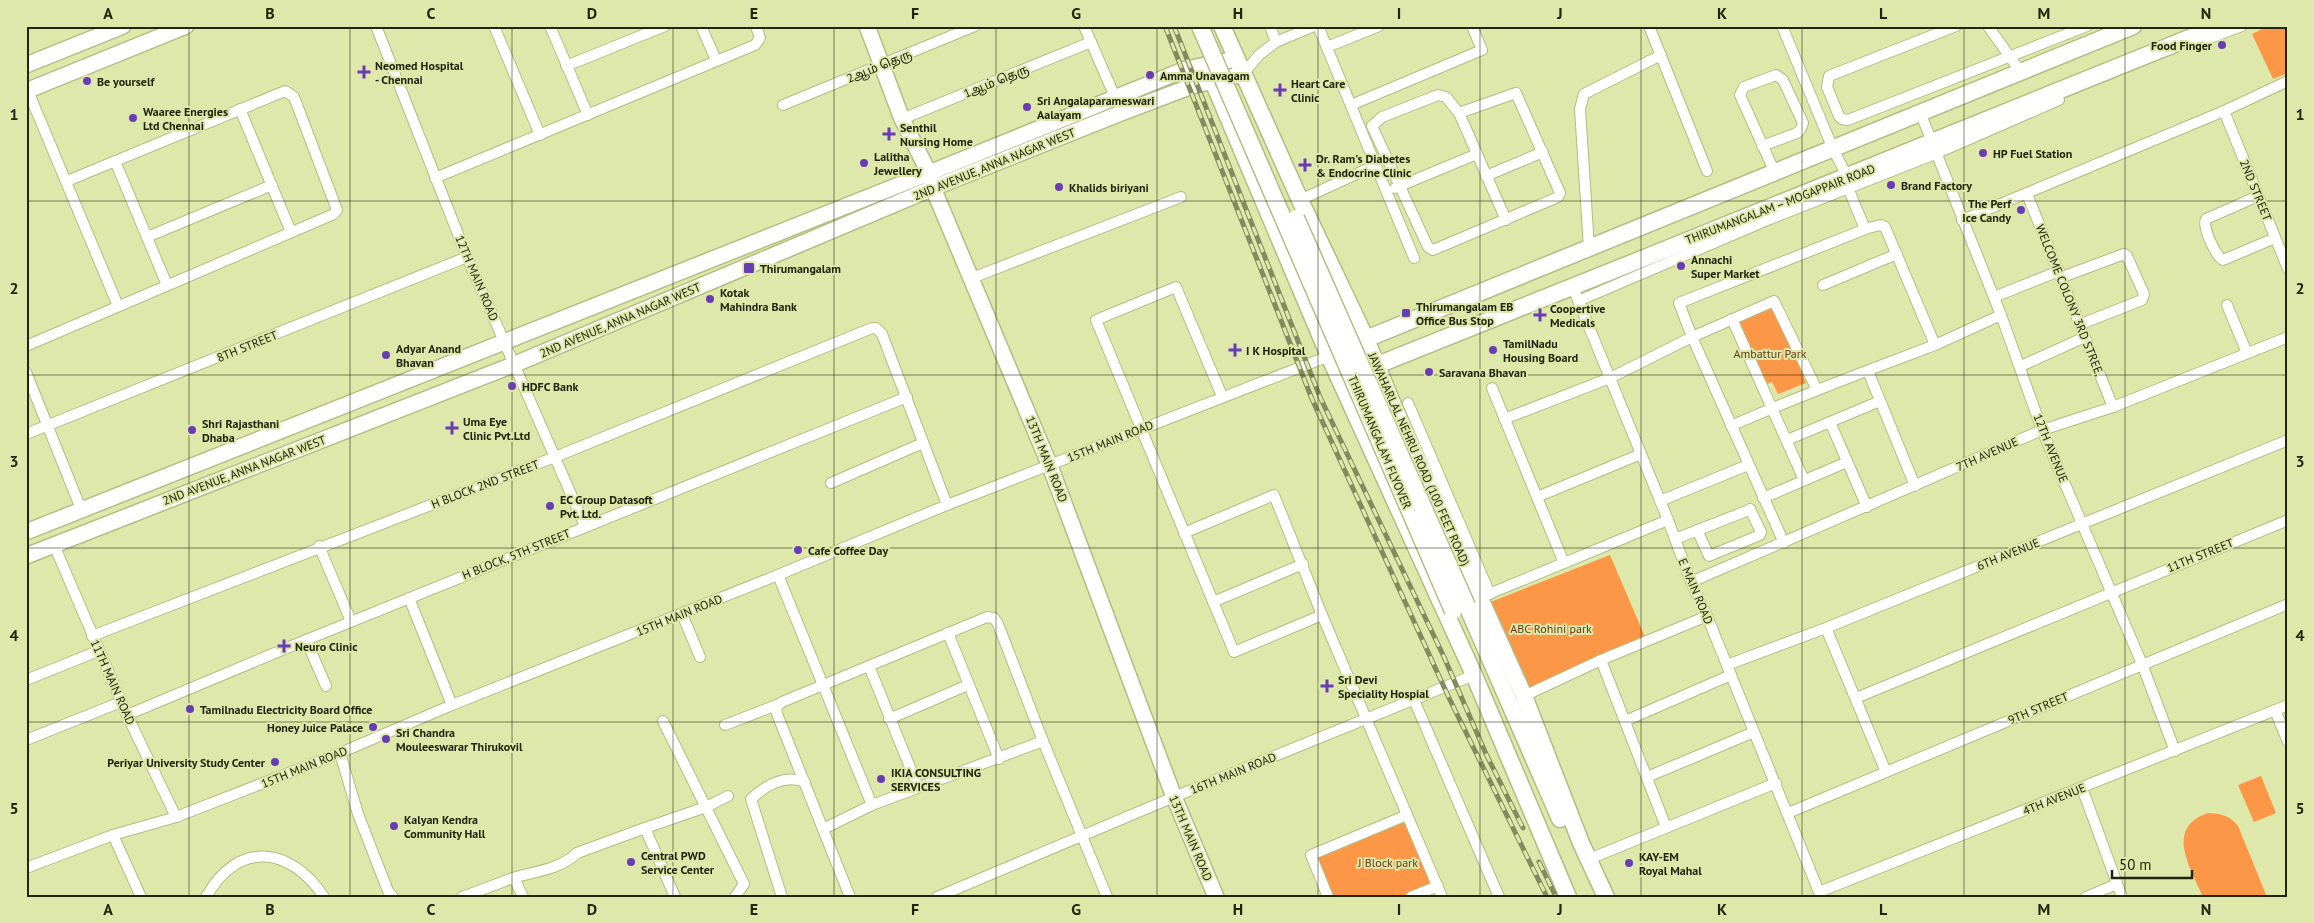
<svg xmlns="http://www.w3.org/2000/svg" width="2314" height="923" font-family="'PT Sans','Noto Sans Tamil',sans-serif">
<rect width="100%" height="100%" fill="#dde8aa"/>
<g fill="#fc9747">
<polygon points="2268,26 2286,26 2288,30 2288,73 2273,79 2252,34"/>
<polygon points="1774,306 1806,383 1778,394 1772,382 1760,387 1734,323"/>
<polygon points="1610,555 1645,637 1528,689 1488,603"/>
<polygon points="2261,776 2276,813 2254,822 2238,785"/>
<path d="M2208 813C2220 813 2231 816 2238 826L2267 897H2203C2191 868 2164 828 2208 813Z"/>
<polygon points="1407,815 1438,886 1411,897 1328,897 1311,855"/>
</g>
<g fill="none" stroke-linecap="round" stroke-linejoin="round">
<defs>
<g id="street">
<polyline points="376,26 467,257 585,526"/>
<polyline points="494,26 540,135"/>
<polyline points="550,26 588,115"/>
<polyline points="701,26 716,60"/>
<polyline points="1084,26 1115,97"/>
<polyline points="1270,26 1276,42"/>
<polyline points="1318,26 1414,258"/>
<polyline points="1649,26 1707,171"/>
<polyline points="1782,26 1833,149 1848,178"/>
<polyline points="1956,26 1829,76 1827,87 1839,116 1842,119 1848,120 2087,26"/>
<polyline points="1988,26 2020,71"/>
<polyline points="2207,39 2242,26"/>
<polyline points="1327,47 1379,26"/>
<polyline points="566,66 665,26"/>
<polyline points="1243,74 1259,55 1276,42 1314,26"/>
<polyline points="28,91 118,306"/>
<polygon points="1516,93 1560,193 1558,197 1433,250 1428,247 1372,126 1382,117 1438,95 1446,97 1459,113"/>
<polyline points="783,105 975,26"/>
<polyline points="1351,105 1482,50 1472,26"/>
<polyline points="240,109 291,232"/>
<polyline points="2224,111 2288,269"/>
<polyline points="1920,112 2001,315 2042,430 2142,664 2175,751"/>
<polyline points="1459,113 1506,220"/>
<polyline points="902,119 1091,42"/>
<polyline points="1762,146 1797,133 1801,129 1803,123 1783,80 1776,75 1744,87 1740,95 1775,173"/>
<polyline points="115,161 167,285"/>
<polyline points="1486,176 1543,152"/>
<polyline points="435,178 755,45 760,38 756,26"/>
<polyline points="1395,188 1477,154"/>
<polyline points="1848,188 1865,229"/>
<polyline points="2027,194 2113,407"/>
<path d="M2258 196 2206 219C2202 227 2215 255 2223 260L2275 238"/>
<polyline points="1300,200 1376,165"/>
<polyline points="1962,220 2224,111 2288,81"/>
<polyline points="147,237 272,185"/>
<polyline points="1589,248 1580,109 1584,94 1661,55"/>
<polyline points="2062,277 2124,254 2127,256 2144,294 2142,300 2081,324"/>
<polyline points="972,278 1181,197"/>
<polyline points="1823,285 1897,254"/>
<polyline points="1576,295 1668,520 1691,582 1707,616 1821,897"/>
<polyline points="1994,297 2059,271"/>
<polyline points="1578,301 1770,219 1935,154 2059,100"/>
<polyline points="2227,305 2247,353"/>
<polyline points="1732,319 1804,480"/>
<polyline points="1935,345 2001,315"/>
<polyline points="26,346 334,214 337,210 294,97 285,91 67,181"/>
<polyline points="2021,366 2085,337"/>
<polyline points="1868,371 1915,486"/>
<polyline points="26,372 81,509"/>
<polyline points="1492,388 1564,563"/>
<polyline points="1222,396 1176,287 1096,320 1234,652 1322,615"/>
<polyline points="1408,403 1490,594"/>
<polyline points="1504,419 1610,378 1692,337 1784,543"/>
<polyline points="1830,422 1867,507"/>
<path d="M1731 426C1798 396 1866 371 1935 345L1885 227 1881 225 1868 228 1679 303 1692 337 1774 301 1817 390"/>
<polyline points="26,434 467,257"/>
<polyline points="1787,440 1880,401"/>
<polyline points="831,483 923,443"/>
<polyline points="1537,497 1641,454"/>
<polyline points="1763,498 1847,462"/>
<polyline points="1660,501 1748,465"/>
<polyline points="1184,533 1274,495 1322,615 1442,897"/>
<polyline points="1675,539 1749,510 1750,509 1761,532 1760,535 1709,556 1697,530"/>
<polyline points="54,545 127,715 176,817"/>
<polyline points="319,546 351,621"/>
<polyline points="778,575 872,805"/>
<polyline points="1691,582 2042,430 2113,407 2288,337"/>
<polyline points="1484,596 1668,520"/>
<polyline points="409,598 452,705"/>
<polyline points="1213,602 1303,564"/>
<polyline points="682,614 700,657"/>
<polyline points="1826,628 1886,772"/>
<polyline points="948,633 999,759"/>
<polyline points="92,636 555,457 872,328 876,328 882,334 947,505"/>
<polyline points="306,640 326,686"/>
<polyline points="1601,660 1666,827"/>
<polyline points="1727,665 1826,628 2288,440"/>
<polyline points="869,666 918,787"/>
<polyline points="26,680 98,651"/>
<polyline points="1524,696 1601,660 1707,616"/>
<polyline points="1856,698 2288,520"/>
<polyline points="1414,700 1499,897"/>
<polyline points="2275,710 2288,742"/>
<polyline points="127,715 306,640 907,397"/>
<polyline points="889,719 968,685"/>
<polyline points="663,721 744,884 735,897"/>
<polyline points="1625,721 1731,675"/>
<polyline points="725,725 779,704"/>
<polyline points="26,740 121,702"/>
<polyline points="340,753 358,814 388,891 393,897"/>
<polyline points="1647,777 1754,732"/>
<polyline points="2082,788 2122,897"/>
<polyline points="1788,813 2288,604"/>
<polyline points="645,828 706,807 728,796"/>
<polyline points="823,829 872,805 1043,741"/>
<polyline points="113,835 141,897"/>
<polyline points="1589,859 1776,783"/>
<polyline points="26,868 113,835 176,817 340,753 452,705 778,575 947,505 1329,356"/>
<polyline points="514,878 523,897"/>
<polyline points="1819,892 2288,705"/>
<path d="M206 897C238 840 290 846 324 897"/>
<path d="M462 897C479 891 496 884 513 878 536 871 559 870 577 853L645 828 675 897"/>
<path d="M782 897 751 799C766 785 784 774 805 782"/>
<polyline points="850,897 777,714 776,707 782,702 987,617 994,618 998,624 1043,741 1107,897"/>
<polyline points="937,897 1174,797 1474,675"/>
<polyline points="1328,897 1311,855 1407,815"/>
<polyline points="1411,897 1438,886"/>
<polyline points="2086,897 2117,884"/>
</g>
<g id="secondary">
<polyline points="867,26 902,119 929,173 933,188 1050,466 1174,797 1216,897"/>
<polyline points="26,65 123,26"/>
<polyline points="26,91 186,26"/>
<polyline points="26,532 929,173 1186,69 1236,59"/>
<polyline points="26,556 513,365 933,188 1121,113 1192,86 1243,74"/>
</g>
<g id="primary">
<polyline points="1222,26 1300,200 1366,339 1393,405 1524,696 1581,843 1606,897"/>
<polyline points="1206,65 1329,356 1474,675 1568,897"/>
<polyline points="1356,343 2133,26"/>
<path d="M1340 380C1633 262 1927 146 2219 26"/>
<polyline points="1467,606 1560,819"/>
</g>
</defs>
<use href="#street" stroke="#b3bd81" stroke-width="12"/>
<use href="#secondary" stroke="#b3bd81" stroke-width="18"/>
<use href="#primary" stroke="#b3bd81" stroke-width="19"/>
<use href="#street" stroke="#fff" stroke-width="10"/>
<use href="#secondary" stroke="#fff" stroke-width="15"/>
<use href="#primary" stroke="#fff" stroke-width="16"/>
<defs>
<g id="rail">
<polyline points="1165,26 1312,399 1450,700 1547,897"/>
<polyline points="1174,26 1320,397 1444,657 1486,754 1523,828"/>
<polyline points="1539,862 1556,897"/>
</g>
</defs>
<use href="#rail" stroke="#838a5f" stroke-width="5"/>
<use href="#rail" stroke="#dde8aa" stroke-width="3" stroke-dasharray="9" stroke-linecap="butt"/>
<defs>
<g id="primary-bridge">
<polyline points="1200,26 1453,611"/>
<polyline points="1296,218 1467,606"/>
</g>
</defs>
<use href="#primary-bridge" stroke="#b3bd81" stroke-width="19" stroke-linecap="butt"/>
<use href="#primary-bridge" stroke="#fff" stroke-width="16"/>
</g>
<path fill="none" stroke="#22250d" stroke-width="1" stroke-opacity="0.55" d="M189 26V897M350 26V897M512 26V897M673 26V897M834 26V897M996 26V897M1157 26V897M1318 26V897M1480 26V897M1641 26V897M1802 26V897M1964 26V897M2125 26V897M26 201H2288M26 375H2288M26 548H2288M26 722H2288"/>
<g fill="#693cb4" stroke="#dde8aa" stroke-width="2">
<circle cx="2222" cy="45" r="5"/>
<path d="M361.5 64.5h5v5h5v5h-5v5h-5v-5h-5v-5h5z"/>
<circle cx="1150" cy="75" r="5"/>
<circle cx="87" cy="81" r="5"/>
<path d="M1277.5 82.5h5v5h5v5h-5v5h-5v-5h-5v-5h5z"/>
<circle cx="1027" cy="107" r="5"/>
<circle cx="133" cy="118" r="5"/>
<path d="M886.5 126.5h5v5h5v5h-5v5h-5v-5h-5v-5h5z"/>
<circle cx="1983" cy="153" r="5"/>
<circle cx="864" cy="163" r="5"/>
<path d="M1302.5 157.5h5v5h5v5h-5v5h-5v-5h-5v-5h5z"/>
<circle cx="1891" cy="185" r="5"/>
<circle cx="1059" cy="187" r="5"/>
<circle cx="2021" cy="210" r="5"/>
<circle cx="1681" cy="266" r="5"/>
<rect x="743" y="262" width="12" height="12" rx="2.5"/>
<circle cx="710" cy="299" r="5"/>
<rect x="1401" y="308" width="10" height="10" rx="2.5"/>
<path d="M1537.5 307.5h5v5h5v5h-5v5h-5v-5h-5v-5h5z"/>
<path d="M1232.5 342.5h5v5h5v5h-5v5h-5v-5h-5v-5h5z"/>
<circle cx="1493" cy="350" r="5"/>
<circle cx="386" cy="355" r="5"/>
<circle cx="1429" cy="372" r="5"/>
<circle cx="512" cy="386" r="5"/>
<path d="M449.5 420.5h5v5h5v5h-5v5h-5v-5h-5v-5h5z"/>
<circle cx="192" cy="430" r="5"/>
<circle cx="550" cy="506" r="5"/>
<circle cx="798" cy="550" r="5"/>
<path d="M281.5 638.5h5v5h5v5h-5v5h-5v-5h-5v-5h5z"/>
<path d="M1324.5 678.5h5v5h5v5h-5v5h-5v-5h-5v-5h5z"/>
<circle cx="190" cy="709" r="5"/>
<circle cx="373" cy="727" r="5"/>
<circle cx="386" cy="739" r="5"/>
<circle cx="275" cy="762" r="5"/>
<circle cx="881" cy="779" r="5"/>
<circle cx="394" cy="826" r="5"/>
<circle cx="631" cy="862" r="5"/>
<circle cx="1629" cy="863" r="5"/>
</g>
<g text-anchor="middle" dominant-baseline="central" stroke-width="4" stroke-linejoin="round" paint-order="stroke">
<g font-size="12" font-weight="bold" fill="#22250d" stroke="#dde8aa" text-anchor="start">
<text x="2212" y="45" text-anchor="end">Food Finger</text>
<text x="375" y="65">Neomed Hospital<tspan x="375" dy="14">- Chennai</tspan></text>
<text x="1160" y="75">Amma Unavagam</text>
<text x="97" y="81">Be yourself</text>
<text x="1291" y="83">Heart Care<tspan x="1291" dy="14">Clinic</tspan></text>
<text x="1037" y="100">Sri Angalaparameswari<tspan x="1037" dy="14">Aalayam</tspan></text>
<text x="143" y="111">Waaree Energies<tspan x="143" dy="14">Ltd Chennai</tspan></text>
<text x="900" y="127">Senthil<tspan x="900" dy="14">Nursing Home</tspan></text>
<text x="1993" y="153">HP Fuel Station</text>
<text x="874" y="156">Lalitha<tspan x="874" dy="14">Jewellery</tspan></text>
<text x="1316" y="158">Dr. Ram's Diabetes<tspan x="1316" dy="14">&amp; Endocrine Clinic</tspan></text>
<text x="1901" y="185">Brand Factory</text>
<text x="1069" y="187">Khalids biriyani</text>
<text x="2011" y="203" text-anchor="end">The Perf<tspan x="2011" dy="14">Ice Candy</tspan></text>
<text x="1691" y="259">Annachi<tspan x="1691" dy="14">Super Market</tspan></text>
<text x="760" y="268">Thirumangalam</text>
<text x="720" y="292">Kotak<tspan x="720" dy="14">Mahindra Bank</tspan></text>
<text x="1416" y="306">Thirumangalam EB<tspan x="1416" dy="14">Office Bus Stop</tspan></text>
<text x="1550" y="308">Coopertive<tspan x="1550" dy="14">Medicals</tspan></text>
<text x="1503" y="343">TamilNadu<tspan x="1503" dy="14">Housing Board</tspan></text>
<text x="396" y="348">Adyar Anand<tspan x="396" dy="14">Bhavan</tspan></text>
<text x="1246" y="350">I K Hospital</text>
<text x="1439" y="372">Saravana Bhavan</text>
<text x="522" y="386">HDFC Bank</text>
<text x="463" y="421">Uma Eye<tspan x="463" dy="14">Clinic Pvt.Ltd</tspan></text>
<text x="202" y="423">Shri Rajasthani<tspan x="202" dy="14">Dhaba</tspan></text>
<text x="560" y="499">EC Group Datasoft<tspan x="560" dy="14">Pvt. Ltd.</tspan></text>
<text x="808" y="550">Cafe Coffee Day</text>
<text x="295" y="646">Neuro Clinic</text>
<text x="1338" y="679">Sri Devi<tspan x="1338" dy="14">Speciality Hospial</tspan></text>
<text x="200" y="709">Tamilnadu Electricity Board Office</text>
<text x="363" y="727" text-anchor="end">Honey Juice Palace</text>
<text x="396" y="732">Sri Chandra<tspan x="396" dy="14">Mouleeswarar Thirukovil</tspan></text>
<text x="265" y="762" text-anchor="end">Periyar University Study Center</text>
<text x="891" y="772">IKIA CONSULTING<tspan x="891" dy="14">SERVICES</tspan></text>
<text x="404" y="819">Kalyan Kendra<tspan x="404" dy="14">Community Hall</tspan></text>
<text x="641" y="855">Central PWD<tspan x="641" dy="14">Service Center</tspan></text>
<text x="1639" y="856">KAY-EM<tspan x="1639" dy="14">Royal Mahal</tspan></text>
</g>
<g font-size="12" fill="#22250d" stroke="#dde8aa">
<text transform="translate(879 66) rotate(-22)">2ஆம் தெரு</text>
<text transform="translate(996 81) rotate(-22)">1ஆம் தெரு</text>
<text transform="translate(994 164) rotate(-22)">2ND AVENUE, ANNA NAGAR WEST</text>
<text transform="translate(2256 190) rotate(68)">2ND STREET</text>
<text transform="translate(1780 204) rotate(-21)">THIRUMANGALAM – MOGAPPAIR ROAD</text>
<text transform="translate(477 278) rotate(67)">12TH MAIN ROAD</text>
<text transform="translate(2070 300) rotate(68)">WELCOME COLONY 3RD STREE,</text>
<text transform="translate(620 320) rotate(-23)">2ND AVENUE, ANNA NAGAR WEST</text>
<text transform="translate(247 346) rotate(-22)">8TH STREET</text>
<text transform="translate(1110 441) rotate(-22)">15TH MAIN ROAD</text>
<text transform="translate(1380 442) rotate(67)">THIRUMANGALAM FLYOVER</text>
<text transform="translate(2051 448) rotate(68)">12TH AVENUE</text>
<text transform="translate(1987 454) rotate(-24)">7TH AVENUE</text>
<text transform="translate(1047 459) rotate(68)">13TH MAIN ROAD</text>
<text transform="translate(1419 459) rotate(66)">JAWAHARLAL NEHRU ROAD (100 FEET ROAD)</text>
<text transform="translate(244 470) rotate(-21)">2ND AVENUE, ANNA NAGAR WEST</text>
<text transform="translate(485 484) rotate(-21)">H BLOCK 2ND STREET</text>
<text transform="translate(516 554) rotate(-22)">H BLOCK, 5TH STREET</text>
<text transform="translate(2008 554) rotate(-22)">6TH AVENUE</text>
<text transform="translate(2200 555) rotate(-22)">11TH STREET</text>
<text transform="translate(1696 591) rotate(67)">E MAIN ROAD</text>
<text transform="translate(679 615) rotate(-22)">15TH MAIN ROAD</text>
<text transform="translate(113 682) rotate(66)">11TH MAIN ROAD</text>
<text transform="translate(2038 708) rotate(-23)">9TH STREET</text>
<text transform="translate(304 767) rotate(-22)">15TH MAIN ROAD</text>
<text transform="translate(1233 773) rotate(-22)">16TH MAIN ROAD</text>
<text transform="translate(2054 799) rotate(-22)">4TH AVENUE</text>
<text transform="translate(1191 838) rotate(67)">13TH MAIN ROAD</text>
</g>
<g font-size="12" fill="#683c18" stroke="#dde8aa">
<text x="1770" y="353">Ambattur Park</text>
<text x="1551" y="628">ABC Rohini park</text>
<text x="1388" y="862">J Block park</text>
</g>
</g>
<rect width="2314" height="923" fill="none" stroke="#dde8aa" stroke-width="55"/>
<path d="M2112 870v8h80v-8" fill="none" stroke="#22250d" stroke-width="2.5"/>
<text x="2119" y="870" font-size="15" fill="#22250d" stroke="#dde8aa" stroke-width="4" paint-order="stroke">50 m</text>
<rect x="28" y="28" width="2258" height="868" fill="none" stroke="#22250d" stroke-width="2"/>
<g font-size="16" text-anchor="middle" font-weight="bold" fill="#22250d">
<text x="108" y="19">A</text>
<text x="270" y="19">B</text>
<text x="431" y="19">C</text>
<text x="592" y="19">D</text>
<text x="754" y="19">E</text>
<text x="915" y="19">F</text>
<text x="1076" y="19">G</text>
<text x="1238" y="19">H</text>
<text x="1399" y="19">I</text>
<text x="1560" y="19">J</text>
<text x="1722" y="19">K</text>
<text x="1883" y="19">L</text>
<text x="2044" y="19">M</text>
<text x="2206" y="19">N</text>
<text x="14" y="120">1</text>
<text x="2300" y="120">1</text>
<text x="14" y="294">2</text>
<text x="2300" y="294">2</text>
<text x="14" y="467">3</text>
<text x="2300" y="467">3</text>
<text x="14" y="641">4</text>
<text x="2300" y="641">4</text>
<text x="14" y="814">5</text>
<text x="2300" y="814">5</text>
<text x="108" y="915">A</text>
<text x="270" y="915">B</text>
<text x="431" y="915">C</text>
<text x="592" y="915">D</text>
<text x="754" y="915">E</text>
<text x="915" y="915">F</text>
<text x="1076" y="915">G</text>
<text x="1238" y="915">H</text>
<text x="1399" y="915">I</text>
<text x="1560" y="915">J</text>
<text x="1722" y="915">K</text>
<text x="1883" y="915">L</text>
<text x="2044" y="915">M</text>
<text x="2206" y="915">N</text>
</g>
</svg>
